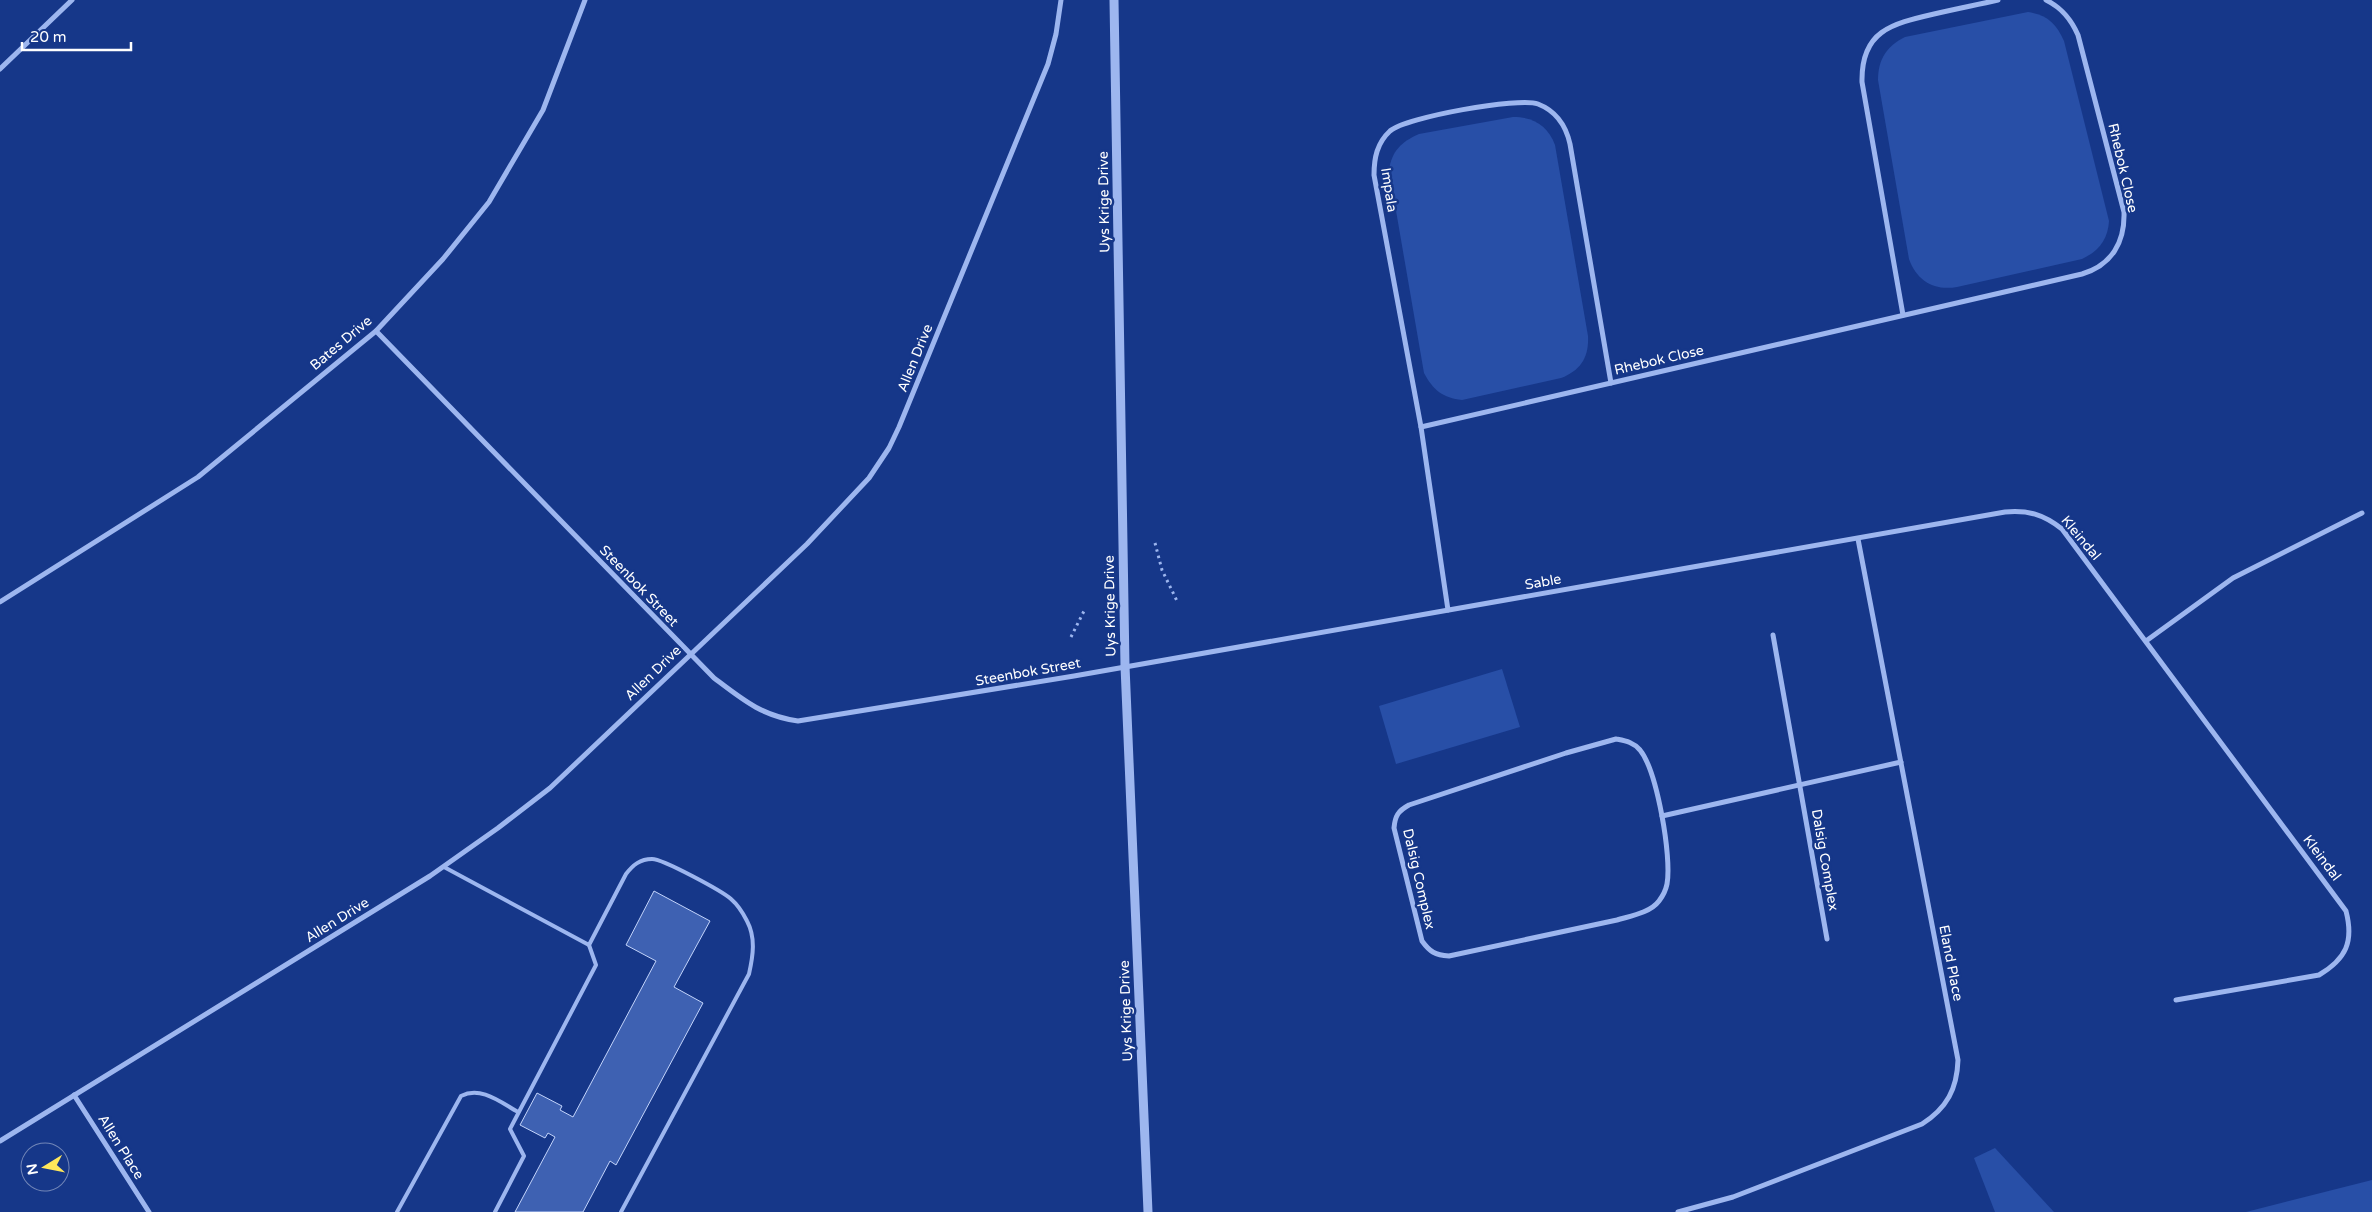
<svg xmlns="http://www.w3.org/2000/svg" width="2372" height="1212" font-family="'Varela Round',sans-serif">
<rect width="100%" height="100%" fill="#163789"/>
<g fill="#284fa7">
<path d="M2028 12C2047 15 2056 23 2064 41L2109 221C2108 239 2099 251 2082 259L1957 287C1934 291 1917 281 1909 259L1878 80C1878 59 1887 46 1905 37Z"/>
<path d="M1513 117C1534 117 1548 126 1555 145L1588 336C1589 357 1581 370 1561 378L1462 400C1443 398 1433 390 1424 373L1389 170C1392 151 1401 142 1419 134Z"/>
<polygon points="1502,669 1520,727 1396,764 1379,706"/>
<polygon points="1995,1148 2054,1212 1995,1212 1974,1158"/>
<polygon points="2372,1180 2372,1212 2246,1212"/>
</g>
<polygon fill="#3e61b2" stroke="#c3d4fb" points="654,891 710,921 674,987 703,1003 616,1165 610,1161 583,1212 515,1212 555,1137 548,1133 545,1138 520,1125 537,1093 562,1106 560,1110 573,1117 656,961 626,945"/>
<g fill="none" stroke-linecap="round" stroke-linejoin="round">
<g stroke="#9db6ef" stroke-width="3" stroke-dasharray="2.5 4" stroke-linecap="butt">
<polyline points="1155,543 1162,570 1178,603"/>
<polyline points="1071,637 1084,611"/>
</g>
<g stroke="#9db6ef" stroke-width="4">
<path d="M444 867 589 945 626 874C633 865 640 859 652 859 663 859 722 891 731 899 738 905 743 913 747 921 756 938 753 956 749 974L621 1212"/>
<path d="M397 1212 461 1096C481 1086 500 1102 518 1112"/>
<polyline points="495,1212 524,1156 510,1129 596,965 589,945"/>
</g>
<g stroke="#9db6ef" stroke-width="5">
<polyline points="0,69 72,0"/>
<path d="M1903 315 1862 82C1861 31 1891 24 1934 14 1955 9 1976 5 1998 0"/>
<path d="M376 331 714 678C743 700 762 716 798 721L1074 676 2005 512C2028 510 2043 514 2062 529L2346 911C2354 942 2346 959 2319 975L2176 1000"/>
<path d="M1421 427 2082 274C2112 265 2125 242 2124 212L2078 35C2071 19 2062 8 2046 0"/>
<polyline points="0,602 198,477 376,331 443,259 489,202 543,110 585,0"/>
<path d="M1448 610 1421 427 1374 175C1374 158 1377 143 1390 131 1406 117 1519 97 1538 104 1556 111 1566 126 1570 144L1611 383"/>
<polyline points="1773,635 1827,939"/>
<polyline points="2146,641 2233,578 2362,513"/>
<path d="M1616 739C1626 741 1633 742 1640 750 1657 771 1672 857 1667 884 1666 889 1662 897 1659 901 1650 913 1630 916 1617 920L1449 956C1435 955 1430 952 1422 941L1394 828C1395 816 1398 811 1409 805L1566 753Z"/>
<polyline points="1662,816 1901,762"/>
<polyline points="74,1095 149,1212"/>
<polyline points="0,1141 430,876 498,828 550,788 807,544 869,478 889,448 899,427 1048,64 1056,34 1061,0"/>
<path d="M1678 1212 1733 1197 1922 1124C1947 1108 1957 1089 1958 1060L1858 539"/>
</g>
<polyline stroke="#9db6ef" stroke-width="9" points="1114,0 1125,666 1148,1212"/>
</g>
<g text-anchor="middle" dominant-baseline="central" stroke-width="5" stroke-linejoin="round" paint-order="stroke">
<g font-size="14" fill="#fff" stroke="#163789">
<text transform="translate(2123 168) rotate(77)">Rhebok Close</text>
<text transform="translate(1389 190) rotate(81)">Impala</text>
<text transform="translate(1104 202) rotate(-91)">Uys Krige Drive</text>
<text transform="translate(341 343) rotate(-40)">Bates Drive</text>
<text transform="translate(915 358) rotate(-68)">Allen Drive</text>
<text transform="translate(1659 360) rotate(-13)">Rhebok Close</text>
<text transform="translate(2081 538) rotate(50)">Kleindal</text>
<text transform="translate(1543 582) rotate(-10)">Sable</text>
<text transform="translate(639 586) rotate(46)">Steenbok Street</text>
<text transform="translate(1110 606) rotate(-91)">Uys Krige Drive</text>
<text transform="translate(1028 672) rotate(-10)">Steenbok Street</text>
<text transform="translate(653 673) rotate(-44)">Allen Drive</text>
<text transform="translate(2322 858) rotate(53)">Kleindal</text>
<text transform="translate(1825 860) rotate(80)">Dalsig Complex</text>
<text transform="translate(1419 879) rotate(77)">Dalsig Complex</text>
<text transform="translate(337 920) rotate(-32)">Allen Drive</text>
<text transform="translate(1951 963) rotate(79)">Eland Place</text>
<text transform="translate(1126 1011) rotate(-92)">Uys Krige Drive</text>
<text transform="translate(121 1147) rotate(58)">Allen Place</text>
</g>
</g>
<g transform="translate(45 1167) rotate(260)"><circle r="24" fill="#163789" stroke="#7387b8"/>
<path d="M0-4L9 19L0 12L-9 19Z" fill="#ffe75a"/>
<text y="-8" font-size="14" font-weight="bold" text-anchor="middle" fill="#ffffff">N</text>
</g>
<path d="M22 42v8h109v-8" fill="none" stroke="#ffffff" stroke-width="2.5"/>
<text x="30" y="42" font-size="15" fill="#ffffff" stroke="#163789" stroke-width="4" paint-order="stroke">20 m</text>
</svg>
